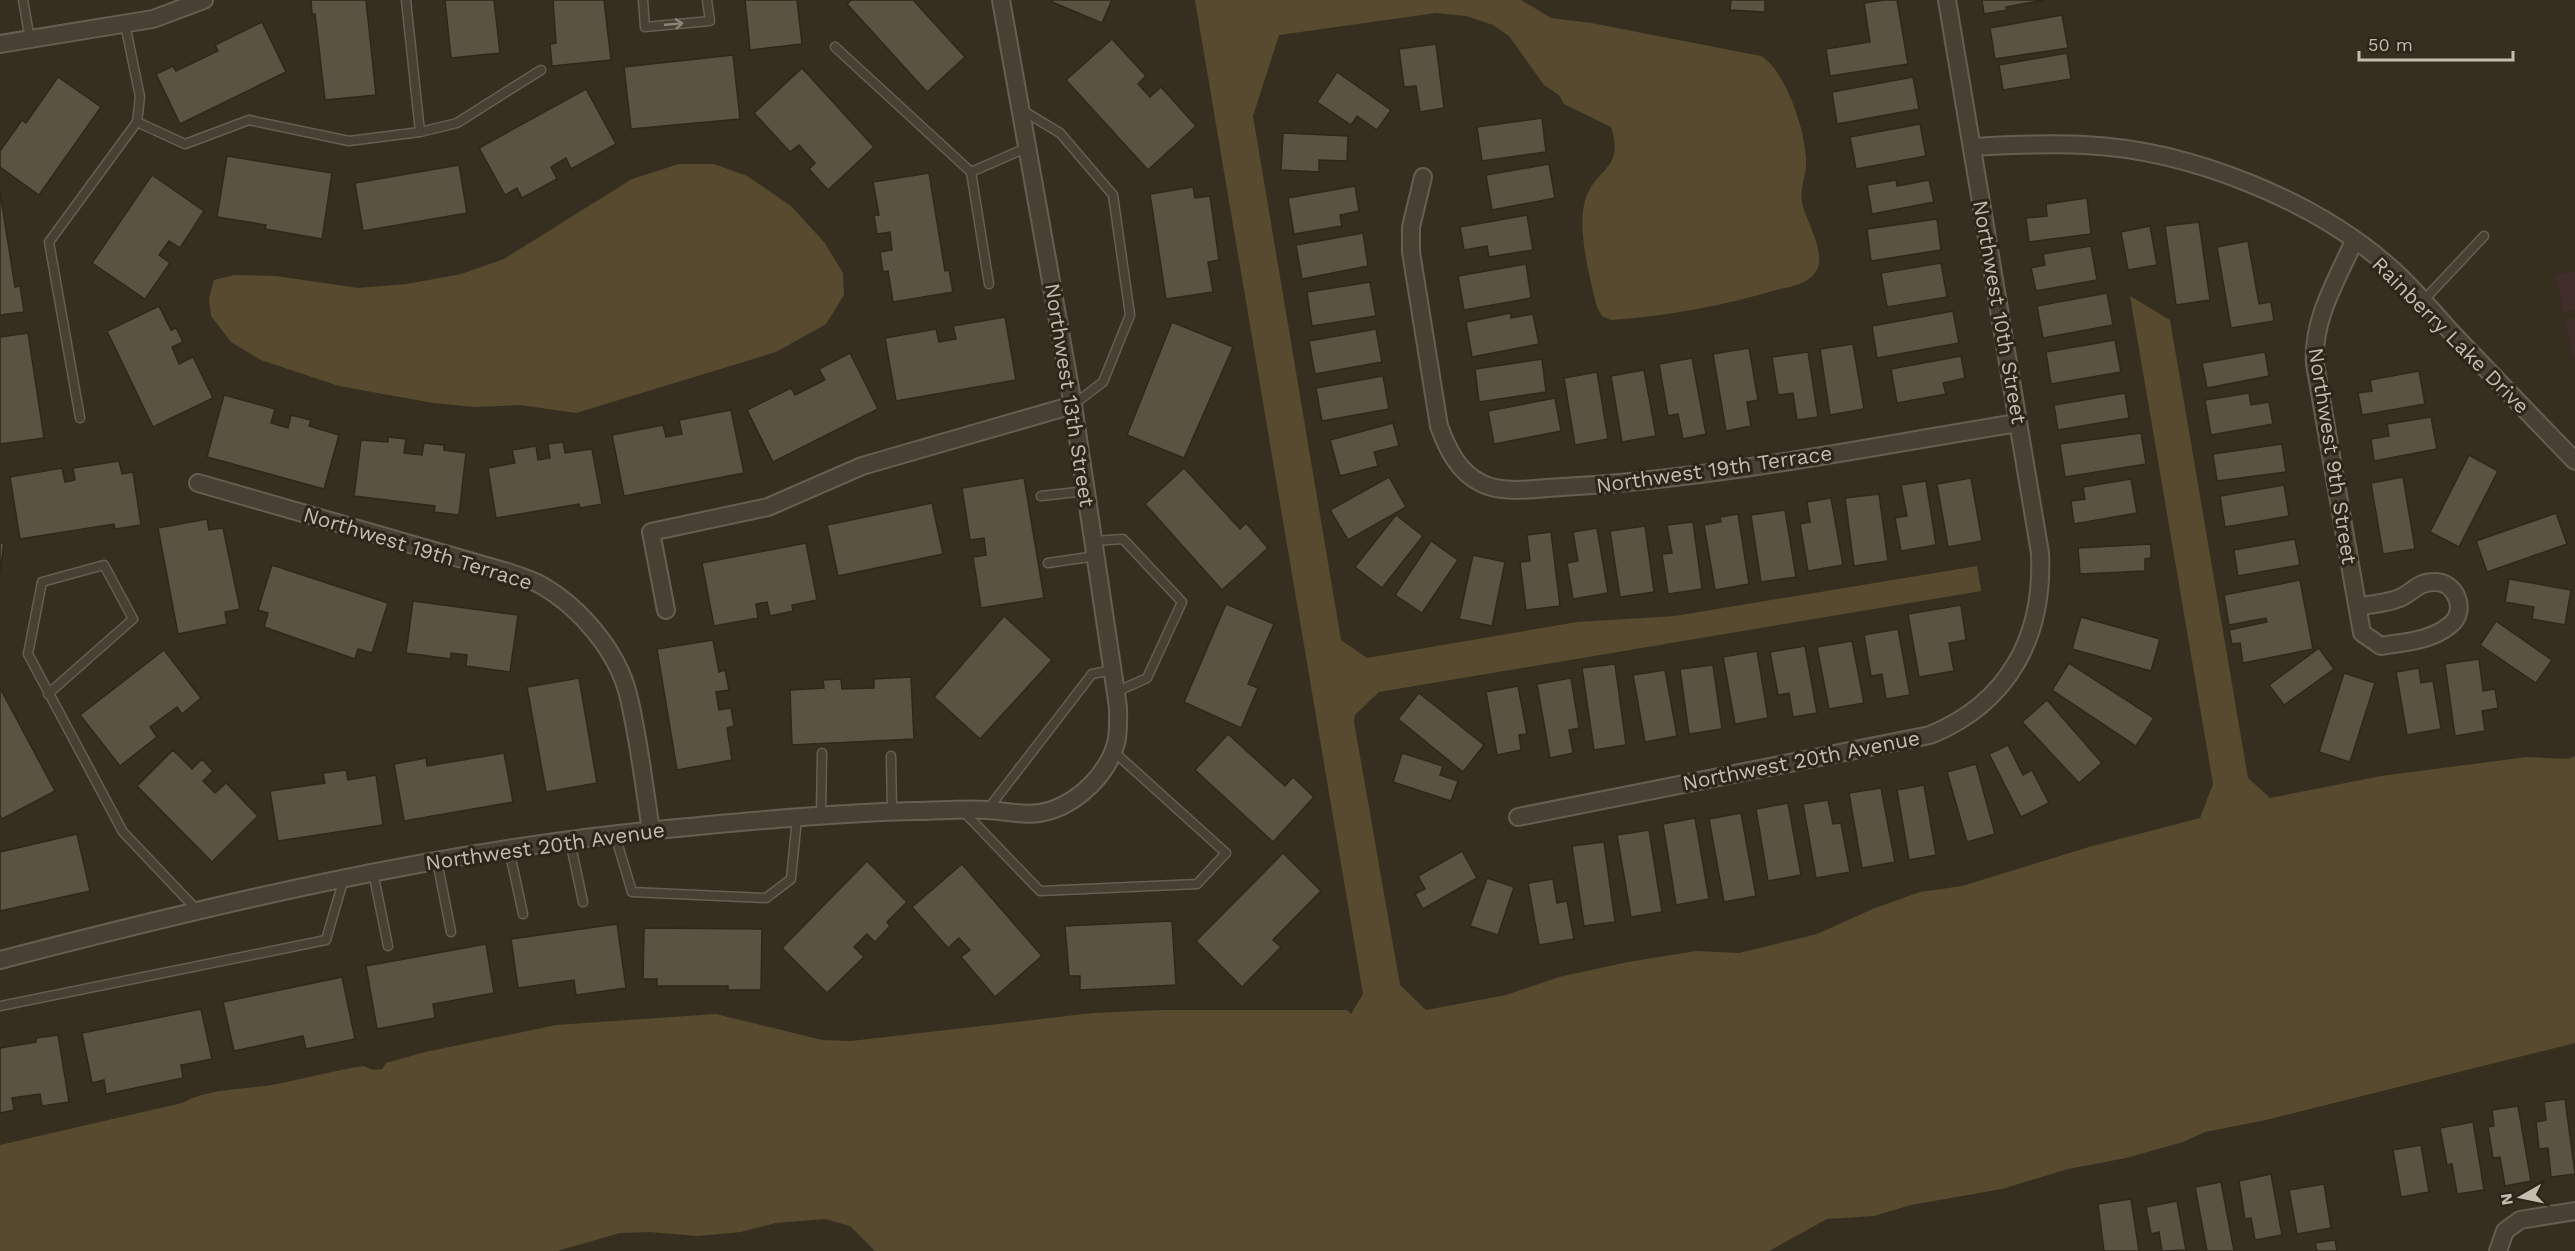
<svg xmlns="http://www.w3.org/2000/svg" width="2575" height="1251" font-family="'Work Sans',sans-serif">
<rect width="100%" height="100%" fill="#362f20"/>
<g fill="#402d2c">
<polygon points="2575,271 2575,310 2564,312 2556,275"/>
<polygon points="2575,318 2575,357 2573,357 2565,320"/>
</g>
<g fill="#574a2f">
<path d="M1195 0H1521L1551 18 1591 23 1761 56C1786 70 1808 137 1806 166 1805 179 1800 189 1802 202 1806 224 1833 260 1810 278 1801 286 1787 287 1776 290 1722 306 1667 316 1611 320L1602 316 1597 307C1590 280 1578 232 1584 205 1592 167 1626 172 1611 127L1564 104 1559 95 1544 85 1509 36 1493 25 1466 16 1436 13 1279 35 1253 116 1341 640 1367 658 1577 622 1675 616 1977 566 1981 591 1379 692 1355 715 1354 722 1400 985 1426 1010 1506 995 1559 977 1628 962 1696 951 1739 953 1817 934 1875 908 1920 892 1962 886 2089 847 2200 818 2213 784 2130 296 2170 320 2248 778 2270 798 2381 776 2527 757 2568 759 2575 756V1043L2266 1120 2205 1132 2183 1142 2126 1158 2068 1169 2002 1189 1911 1205 1874 1216 1827 1219 1769 1251H875L850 1226 825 1219 776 1223 741 1232 697 1236 650 1232 620 1233 557 1251H0V1145L182 1103C211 1088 241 1090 272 1085 302 1079 332 1071 363 1066L373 1070 382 1069 386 1063 425 1052 556 1025 716 1014 822 1040 851 1041 1093 1013 1161 1010H1347L1351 1014 1363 994Z"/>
<polygon points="679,164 714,164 747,176 791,206 824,242 843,273 844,295 826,324 776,352 576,413 520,405 475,407 433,403 339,386 261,360 231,342 211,316 209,298 214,280 234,275 276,276 358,288 407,284 461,274 504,259 632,179"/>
</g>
<g fill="#5b5341" stroke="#2d281b" stroke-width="1.5">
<polygon points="311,0 366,0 376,95 325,100 315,14 312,14"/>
<polygon points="445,0 494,0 500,53 451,58"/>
<polygon points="553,0 604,0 611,60 552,66 550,44 556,43"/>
<polygon points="745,0 797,0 802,44 750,50"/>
<polygon points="852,0 913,0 965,57 927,92 847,4"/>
<polygon points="1053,0 1112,0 1102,23 1052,2"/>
<polygon points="1731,0 1765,0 1765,12 1730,10"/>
<polygon points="1885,0 1897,0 1908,64 1830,76 1826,49 1870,42 1864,3"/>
<polygon points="1982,0 2044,0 2006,7 2007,10 1984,14"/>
<polygon points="2062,15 2068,48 1995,59 1990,28"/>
<polygon points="262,22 286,72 180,124 156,74 173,66 176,71 218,51 215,45"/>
<polygon points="1112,39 1146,76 1138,84 1150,97 1161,87 1196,126 1148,170 1066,80"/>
<polygon points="1436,44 1444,108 1420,112 1416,86 1404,87 1399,49"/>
<polygon points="2067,53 2071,79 2003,90 1999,65"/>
<polygon points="733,55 740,119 631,129 624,67"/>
<polygon points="802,68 874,147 828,190 809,169 815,163 799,145 790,152 754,113"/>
<polygon points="1337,72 1391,110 1377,130 1357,116 1351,125 1317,102"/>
<polygon points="58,77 101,107 39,195 0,167 0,151 22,120 26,123"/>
<polygon points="1913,77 1919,109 1837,124 1832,92"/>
<polygon points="586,89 616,144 571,169 566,158 551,167 557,179 522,198 517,188 505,195 479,148"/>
<polygon points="1542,118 1546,152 1482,161 1477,127"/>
<polygon points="1920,124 1926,156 1856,169 1850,137"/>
<polygon points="1283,133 1348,136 1347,161 1319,160 1319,172 1281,170"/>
<polygon points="227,156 332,173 322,239 265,229 266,225 217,217"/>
<polygon points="1549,164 1555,198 1492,210 1486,175"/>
<polygon points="459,165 467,213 363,231 355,183"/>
<polygon points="929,173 945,271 949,270 953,292 893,302 888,271 883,272 880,252 892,250 890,232 877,234 874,215 879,215 873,182"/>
<polygon points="152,175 204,211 180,248 169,241 159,255 170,263 145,299 92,263"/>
<polygon points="1896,180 1897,186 1929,180 1934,202 1872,214 1867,185"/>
<polygon points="1355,186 1359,211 1340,215 1342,226 1294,234 1288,198"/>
<polygon points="1193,187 1195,198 1210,196 1219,260 1208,262 1213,292 1166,299 1150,194"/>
<polygon points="0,192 15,287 20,286 24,312 0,315"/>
<polygon points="2087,198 2091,234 2029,242 2026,218 2047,216 2046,204"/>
<polygon points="1527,215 1533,250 1489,257 1487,246 1464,250 1460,227"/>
<polygon points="1937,219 1941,250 1871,261 1867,229"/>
<polygon points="2199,222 2210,300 2176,305 2165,226"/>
<polygon points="2150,226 2157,265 2128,270 2121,232"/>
<polygon points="1363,233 1368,266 1302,279 1296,245"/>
<polygon points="2248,241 2259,304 2271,302 2274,321 2231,328 2217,247"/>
<polygon points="2091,246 2097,280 2036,291 2031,268 2045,265 2043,254"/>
<polygon points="1941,263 1947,297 1887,307 1881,273"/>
<polygon points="1526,264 1531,298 1464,310 1458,276"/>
<polygon points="1370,282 1376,316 1312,326 1307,292"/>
<polygon points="2107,293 2113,325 2043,338 2037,306"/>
<polygon points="159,306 171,330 176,328 183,342 172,347 179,364 193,357 213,398 153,427 107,331"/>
<polygon points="1953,311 1959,343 1877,358 1872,326"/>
<polygon points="1511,313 1511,318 1533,314 1539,344 1472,357 1466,322"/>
<polygon points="1005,317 1016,380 896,401 885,338 936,329 939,342 956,339 953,326"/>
<polygon points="1172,322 1233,347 1184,458 1127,435"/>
<polygon points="1376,329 1382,362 1315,374 1309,341"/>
<polygon points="28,333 44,438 0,444 0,337"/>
<polygon points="2115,340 2121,372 2051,384 2046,352"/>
<polygon points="1853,344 1864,409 1830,415 1820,349"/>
<polygon points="1749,348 1758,400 1747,402 1751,426 1726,431 1713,354"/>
<polygon points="1808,352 1818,417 1797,420 1793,393 1778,395 1772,357"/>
<polygon points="2265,352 2269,376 2207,388 2202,363"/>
<polygon points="850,353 878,409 773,462 747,410 791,388 795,395 825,380 819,369"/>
<polygon points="1961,356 1965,378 1943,383 1946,394 1897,403 1891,369"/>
<polygon points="1692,358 1706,434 1683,439 1678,414 1668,416 1659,364"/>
<polygon points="1542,359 1546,392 1479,402 1475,369"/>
<polygon points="1644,370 1656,436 1622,442 1611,376"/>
<polygon points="2419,371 2425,404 2362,415 2358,393 2372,391 2370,380"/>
<polygon points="1597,372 1608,439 1575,445 1564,378"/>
<polygon points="1383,376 1389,409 1322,421 1316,388"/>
<polygon points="2125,393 2129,418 2058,430 2054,405"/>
<polygon points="2249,393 2251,405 2269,402 2273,424 2211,435 2205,400"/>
<polygon points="224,395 275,409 271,423 288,428 291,415 311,420 309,426 339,435 324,489 207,457"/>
<polygon points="1555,398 1561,431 1494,444 1488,411"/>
<polygon points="731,410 744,473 624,496 612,435 663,425 666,437 682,434 679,420"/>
<polygon points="2431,417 2437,449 2374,461 2371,439 2389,436 2387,424"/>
<polygon points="1393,423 1399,446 1374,452 1378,466 1340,476 1330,440"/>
<polygon points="2141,433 2146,464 2065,477 2060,444"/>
<polygon points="388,437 406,439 404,453 422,455 424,443 444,445 444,450 466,453 459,515 434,512 435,506 354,496 361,440 388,442"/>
<polygon points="563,442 565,453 592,449 602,504 580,508 579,504 496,518 488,468 515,463 512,450 536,446 538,460 550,458 548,444"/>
<polygon points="2282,444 2286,472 2217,481 2213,454"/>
<polygon points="2469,455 2498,471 2459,547 2430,532"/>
<polygon points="119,461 122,474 133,472 141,525 115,529 114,524 20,539 10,477 62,468 65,482 75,480 73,468"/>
<polygon points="1184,468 1240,529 1246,523 1268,548 1222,590 1145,504"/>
<polygon points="1389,477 1406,507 1348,540 1330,510"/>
<polygon points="2403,477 2415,549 2383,554 2371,483"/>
<polygon points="1024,478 1044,598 981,608 973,557 986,555 984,538 970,540 962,488"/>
<polygon points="1971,478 1982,541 1948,547 1937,484"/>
<polygon points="2131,479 2137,513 2074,524 2071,501 2085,499 2083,487"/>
<polygon points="1926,481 1936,545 1901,551 1895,518 1907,516 1901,485"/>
<polygon points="2284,485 2289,516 2225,527 2220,496"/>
<polygon points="1879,494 1888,561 1854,566 1845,498"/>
<polygon points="1831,498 1843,565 1808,571 1800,524 1810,522 1807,502"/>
<polygon points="932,503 943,554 838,576 827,525"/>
<polygon points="1785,510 1796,577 1761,582 1751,515"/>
<polygon points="2556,513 2567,544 2487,572 2476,541"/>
<polygon points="1738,514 1749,584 1715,590 1704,525 1721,522 1720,517"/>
<polygon points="1396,515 1423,536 1382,588 1355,567"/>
<polygon points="207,519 209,530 223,528 240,609 225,612 227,624 178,634 158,528"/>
<polygon points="1693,522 1702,589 1668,594 1662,554 1672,553 1667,525"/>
<polygon points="1645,526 1654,592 1620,597 1610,531"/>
<polygon points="1597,528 1608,593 1573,599 1567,563 1578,561 1573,532"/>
<polygon points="1551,532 1560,606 1526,610 1520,562 1530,561 1527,535"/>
<polygon points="2295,539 2300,565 2238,576 2234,550"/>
<polygon points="1431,541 1458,560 1422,613 1395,595"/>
<polygon points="0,543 4,543 0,573"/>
<polygon points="806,543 817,600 792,605 793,611 770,616 767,602 756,604 758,618 714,626 702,563"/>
<polygon points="2151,544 2151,558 2145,559 2145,571 2080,574 2078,548"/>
<polygon points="1473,555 1505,562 1492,626 1459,619"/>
<polygon points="272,565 388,603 372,653 358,649 355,659 264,627 268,613 258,610"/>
<polygon points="2509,579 2571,590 2565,625 2532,619 2534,607 2505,602"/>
<polygon points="2300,580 2313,649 2243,663 2240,643 2232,644 2229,630 2267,622 2266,618 2229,625 2224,595"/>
<polygon points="413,601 518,615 510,672 466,666 467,655 451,653 451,659 406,653"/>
<polygon points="1226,604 1274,624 1248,684 1258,688 1241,728 1184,702"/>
<polygon points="1961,605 1966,640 1949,643 1954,671 1919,677 1908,614"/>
<polygon points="1004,616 1052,660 980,739 934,697"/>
<polygon points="2081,617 2160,639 2151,671 2072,649"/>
<polygon points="2496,621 2552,660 2536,683 2480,645"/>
<polygon points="1898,629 1910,695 1886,699 1882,674 1871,676 1864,635"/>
<polygon points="713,640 719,672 725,670 729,690 716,692 719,710 731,708 734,726 727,728 732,760 677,770 657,649"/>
<polygon points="1852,641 1864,703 1829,709 1817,647"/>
<polygon points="1805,646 1817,713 1793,717 1789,693 1778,695 1770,652"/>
<polygon points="2319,648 2334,669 2284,705 2269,685"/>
<polygon points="164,650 201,698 182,714 177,707 150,727 157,737 120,766 80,715"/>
<polygon points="1757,651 1768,718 1735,724 1723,657"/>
<polygon points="2479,659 2483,691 2495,689 2498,708 2482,711 2485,731 2455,736 2445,664"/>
<polygon points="2069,663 2154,718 2136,746 2052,690"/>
<polygon points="1615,664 1626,745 1594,750 1582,668"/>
<polygon points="1713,665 1722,729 1689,734 1680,669"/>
<polygon points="2419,668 2421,683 2433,681 2441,729 2407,735 2396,672"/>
<polygon points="1665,670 1677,736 1645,742 1633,675"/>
<polygon points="2344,673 2375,683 2350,762 2319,752"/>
<polygon points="911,677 914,739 792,745 790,690 824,688 823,680 841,679 842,689 874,688 874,679"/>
<polygon points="579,678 597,783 546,792 527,687"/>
<polygon points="1571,678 1579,728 1569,730 1573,753 1550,758 1537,684"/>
<polygon points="1518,686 1527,734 1519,735 1521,750 1497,755 1486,692"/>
<polygon points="0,688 55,791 2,819 0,815"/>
<polygon points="1419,693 1484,745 1463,772 1398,719"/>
<polygon points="2047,700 2102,763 2079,783 2022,722"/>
<polygon points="1228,734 1285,786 1293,777 1314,797 1273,842 1195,770"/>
<polygon points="2008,745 2023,775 2032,770 2049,803 2021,817 1989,754"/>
<polygon points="173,750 192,769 202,759 213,771 203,781 215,793 226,783 258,816 212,862 137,786"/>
<polygon points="504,753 513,802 404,821 394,764 426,758 427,766"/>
<polygon points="1402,753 1443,766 1440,775 1458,781 1451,801 1393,782"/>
<polygon points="1976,764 1995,834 1967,842 1947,772"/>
<polygon points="346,770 348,780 376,775 383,825 278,841 270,791 325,783 323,773"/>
<polygon points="1924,785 1936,855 1909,860 1897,790"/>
<polygon points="1881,788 1895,862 1862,868 1849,793"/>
<polygon points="1828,800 1833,824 1841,823 1850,872 1816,878 1803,804"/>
<polygon points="1788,803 1801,875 1768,881 1756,809"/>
<polygon points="1741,813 1756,896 1724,902 1709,819"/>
<polygon points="1695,818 1709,899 1676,905 1663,824"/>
<polygon points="1649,830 1662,912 1631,917 1617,835"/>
<polygon points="77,834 90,891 0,911 0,852"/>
<polygon points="1604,842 1615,922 1584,926 1572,846"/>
<polygon points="1462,851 1477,878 1423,909 1415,894 1425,889 1418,876"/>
<polygon points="1283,853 1321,891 1273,940 1281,947 1242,987 1196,941"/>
<polygon points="867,861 907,902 887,922 890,926 875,942 867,934 854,947 864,957 827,993 782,948"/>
<polygon points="962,864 1042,956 995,997 961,957 970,950 959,938 948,948 912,907"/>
<polygon points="1487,878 1514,887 1498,935 1470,926"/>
<polygon points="1553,879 1557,903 1567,901 1574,939 1539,945 1528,883"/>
<polygon points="1172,921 1176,985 1080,990 1080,976 1069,976 1065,926"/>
<polygon points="617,924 626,988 576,995 574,980 518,988 511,939"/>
<polygon points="644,928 762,929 761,990 728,990 728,986 657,986 657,979 643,979"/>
<polygon points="486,944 494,993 433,1004 435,1018 377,1029 366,966"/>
<polygon points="342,977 355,1039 306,1049 303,1036 234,1051 223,1002"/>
<polygon points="201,1009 212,1059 181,1065 183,1078 106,1094 104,1080 92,1083 82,1033"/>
<polygon points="58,1035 69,1102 42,1106 40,1094 12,1098 14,1110 0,1113 0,1048 36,1042 36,1038"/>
<polygon points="2565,1099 2575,1174 2551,1177 2548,1148 2539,1149 2536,1122 2546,1120 2544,1102"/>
<polygon points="2518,1106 2531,1181 2505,1186 2500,1157 2493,1158 2488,1127 2494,1126 2492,1110"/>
<polygon points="2473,1122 2484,1190 2457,1194 2452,1164 2447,1165 2440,1128"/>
<polygon points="2421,1145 2429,1192 2401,1197 2393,1150"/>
<polygon points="2271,1174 2282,1235 2255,1240 2251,1218 2245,1219 2239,1181"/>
<polygon points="2221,1182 2234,1251 2207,1251 2195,1187"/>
<polygon points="2324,1184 2331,1228 2297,1234 2289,1190"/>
<polygon points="2131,1199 2139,1251 2104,1251 2098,1204"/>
<polygon points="2177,1201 2186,1250 2162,1251 2159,1232 2151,1234 2146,1207"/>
<polygon points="2335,1240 2337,1251 2317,1251 2315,1243"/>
</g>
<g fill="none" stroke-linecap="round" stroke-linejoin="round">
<defs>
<g id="lane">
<polyline points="23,0 30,40"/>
<polyline points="406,0 420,132 457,123 541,70"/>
<polyline points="643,0 645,27 710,21 707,0"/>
<polyline points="125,24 140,97 137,122 185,144 249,120 349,141 420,132"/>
<polyline points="835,47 971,172"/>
<polyline points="1022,110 1060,133 1113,195 1130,315 1103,382 1073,405"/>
<polyline points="989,284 971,172 1028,147"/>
<polyline points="2423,301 2484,236"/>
<polyline points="80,418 49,242 137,122"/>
<polyline points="1041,496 1086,491"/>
<polyline points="1094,541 1123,539 1182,602 1147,678 1116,692"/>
<polyline points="1048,563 1096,556"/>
<polyline points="48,694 133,619 104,565 42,582 28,654 123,832 196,909"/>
<polyline points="891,756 892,812"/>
<polyline points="988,809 1092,674 1113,670"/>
<polyline points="962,810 1040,891 1197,884 1226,853 1113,751"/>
<polyline points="821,816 822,753"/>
<polyline points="615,835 632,892 766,898 791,879 797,818"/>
<polyline points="570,841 583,902"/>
<polyline points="509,849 523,914"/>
<polyline points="437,861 451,932"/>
<polyline points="373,872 388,946"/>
<polyline points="0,1006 326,940 344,878"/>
</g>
<g id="street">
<polyline points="0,44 153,19 204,0"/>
<path d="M1972 147C2010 145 2047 143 2085 145 2190 150 2315 200 2393 270 2414 289 2433 312 2452 333 2493 376 2534 419 2575 461"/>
<path d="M1423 177 1411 227V252L1439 426C1447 448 1458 472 1481 483 1503 495 1538 488 1562 487 1715 479 1867 447 2018 423"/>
<path d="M2354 241C2337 280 2312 319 2315 364L2362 633 2381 646C2404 642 2431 641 2450 625 2468 611 2456 581 2434 582 2419 582 2415 590 2402 597 2390 603 2371 604 2358 607"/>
<path d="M198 483 511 573C521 577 532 580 541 585 580 607 617 651 628 694 639 739 644 786 651 830"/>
<polyline points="666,610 651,532 768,507 862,466 1073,405"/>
<path d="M1518 817 1930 735C2009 703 2044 636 2040 553L1947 0"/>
<path d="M0 960C216 904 433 852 656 830 741 822 828 813 914 811 938 811 963 808 987 810 1010 811 1028 818 1052 810 1081 800 1108 773 1116 743 1119 732 1118 718 1118 707L1073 405 1001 0"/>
<polyline points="2498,1251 2505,1231 2520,1220 2575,1211"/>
</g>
</defs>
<use href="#lane" stroke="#645f51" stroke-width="11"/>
<use href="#street" stroke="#645f51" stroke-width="20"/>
<use href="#lane" stroke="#474134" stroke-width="8"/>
<use href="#street" stroke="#474134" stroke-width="16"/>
</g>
<defs><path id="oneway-shaft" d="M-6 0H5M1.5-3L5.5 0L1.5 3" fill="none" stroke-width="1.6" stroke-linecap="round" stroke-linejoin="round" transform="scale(1.5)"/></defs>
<use stroke="#8b8577" href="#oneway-shaft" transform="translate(674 24) rotate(-5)"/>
<g text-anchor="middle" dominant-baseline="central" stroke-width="6" stroke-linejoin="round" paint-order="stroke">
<g font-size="21" fill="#c3bdae" stroke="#2b2619">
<text transform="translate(2000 312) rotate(80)">Northwest 10th Street</text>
<text transform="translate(2451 335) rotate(45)">Rainberry Lake Drive</text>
<text transform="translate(1070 395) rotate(81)">Northwest 13th Street</text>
<text transform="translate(2333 456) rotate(81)">Northwest 9th Street</text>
<text transform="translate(1714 469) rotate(-8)">Northwest 19th Terrace</text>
<text transform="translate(418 548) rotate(17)">Northwest 19th Terrace</text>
<text transform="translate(1801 760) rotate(-11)">Northwest 20th Avenue</text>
<text transform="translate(545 846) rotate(-8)">Northwest 20th Avenue</text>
</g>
</g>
<g transform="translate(2521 1197) rotate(261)" stroke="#2b2619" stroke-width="4.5" paint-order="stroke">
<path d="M0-4.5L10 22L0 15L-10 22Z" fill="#c3bdae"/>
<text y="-9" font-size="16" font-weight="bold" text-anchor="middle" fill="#c3bdae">N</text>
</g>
<path d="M2359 51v9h154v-9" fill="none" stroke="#c3bdae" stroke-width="3"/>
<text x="2368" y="51" font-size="18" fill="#c3bdae" stroke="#2b2619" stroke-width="4.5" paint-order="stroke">50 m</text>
</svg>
